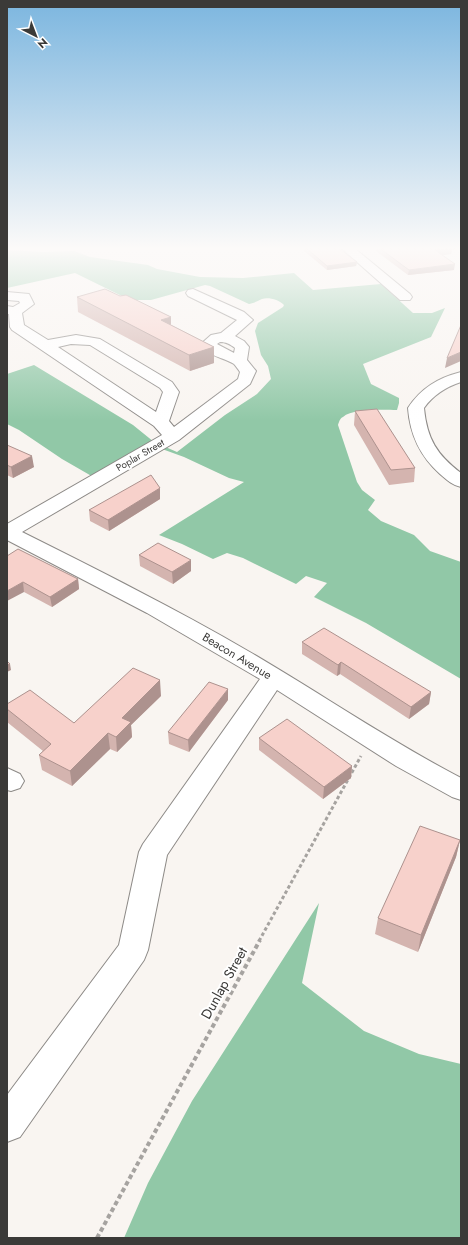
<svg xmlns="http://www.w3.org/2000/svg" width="468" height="1245" font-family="Jost,sans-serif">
<rect width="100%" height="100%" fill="#f9f5f1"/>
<g fill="#91c8a7">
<path d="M7 250 43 252 74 251 90 257 148 265 157 269 200 277 243 278 294 273 313 290 381 284 413 313H432L445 308 431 337 363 364 371 384 399 398V403L397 410C384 410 353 408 343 417 340 418 339 422 338 425L357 482 362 490 375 500 368 510 381 521 414 535 430 551 461 562V679L366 623 314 597 327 583 306 576 296 584 243 558 227 553 213 559 182 544 159 535 244 482 229 478 184 457 151 445 95 478 62 459 19 430 7 424V374L34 365 133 425 154 442 177 452 225 415 257 394 271 379 268 366 261 355 255 331 258 323 283 307 284 305C279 300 269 297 262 299 257 301 255 303 249 304L210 286 205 285 151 300H130L75 273 7 288Z"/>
<polygon points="319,903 302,983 364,1031 419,1054 461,1064 461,1238 124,1238 148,1183 192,1101"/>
</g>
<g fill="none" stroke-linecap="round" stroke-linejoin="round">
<defs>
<g id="minor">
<polygon points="340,247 353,247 410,294 412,297 410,300 400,300"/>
<path d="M193 289 244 312 253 320 235 336 244 341 249 347 247 360 256 371 250 384 179 440 22 532C98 570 174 608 248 651 320 693 388 740 461 778V800L452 797 396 766 277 690 167 855 148 950 144 960 20 1137 7 1142V1095L119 945 139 852 143 844 260 679 147 613 7 540V524L162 435 154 426 12 330 10 327 9 314H7V306L13 307 20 303 19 301 7 300V292L29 294 34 304 22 313 24 325 48 340 76 335 100 339 172 382 179 392 169 421 174 427 238 379 240 372C238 369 236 366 234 364 224 357 206 357 202 343L211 335 221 333 237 320 188 296 186 293 188 290ZM220 342C226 342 230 344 235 348L234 353 217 344ZM71 344 90 345 160 388 163 392 156 412 58 347Z"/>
<path d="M461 372V382C446 387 433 395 424 408 427 439 437 455 461 473V487C452 485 447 480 440 474 420 456 410 435 408 408 421 388 438 378 461 372Z"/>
<polygon points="7,768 20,774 24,781 20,788 11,791 7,790"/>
</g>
</defs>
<use href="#minor" stroke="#8d8a87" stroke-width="2"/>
<polyline stroke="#a6a3a0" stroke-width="3" stroke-dasharray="3.5 2.5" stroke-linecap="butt" points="259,941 361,756"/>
<polyline stroke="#a6a3a0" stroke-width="4" stroke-dasharray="4.5 3" stroke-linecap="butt" points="97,1238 260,940"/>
<use href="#minor" fill="#fff" fill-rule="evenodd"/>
</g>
<g fill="#d4b4af">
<polygon points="305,247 357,262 356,266 327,270 304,251"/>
<polygon points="376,247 461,247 461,248 452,250 451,254 442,255 454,270 408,275 376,251"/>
<polygon points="77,297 171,325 214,347 214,363 190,371 78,312"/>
<polygon points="355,411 415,468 414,482 389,485 354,425"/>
<polygon points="7,445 34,467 13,478 7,475"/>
<polygon points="160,488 160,499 109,531 90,521 89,510"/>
<polygon points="139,555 191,571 173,584 140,566"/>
<polygon points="7,556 78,579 79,589 52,607 24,592"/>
<polygon points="302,642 431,692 429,704 409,719 340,674 337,676 302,654"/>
<polygon points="161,696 131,725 132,737 117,752 110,749 72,786 42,770 39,755 43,751 7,722 7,704 74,723"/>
<polygon points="228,700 189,752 169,744 168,732"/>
<polygon points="259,738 352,766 351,778 323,799 259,750"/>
<polygon points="460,840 456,857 418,952 375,934 378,918"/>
</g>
<g fill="#ad928e">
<polygon points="447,247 461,247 461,248 452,250 451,254 435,256 435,250"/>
<polygon points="357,262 356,266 327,270 327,266"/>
<polygon points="455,264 454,270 408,275 409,270"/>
<polygon points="171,317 171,332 161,320"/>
<polygon points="214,347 214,363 190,371 189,355"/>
<polygon points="461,352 461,361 445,368 447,358"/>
<polygon points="32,456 34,467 13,478 11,467"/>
<polygon points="160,488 160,499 109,531 108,520"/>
<polygon points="191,560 191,571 173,584 172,572"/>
<polygon points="78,579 79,589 52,607 50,597"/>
<polygon points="23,582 24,592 7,601 7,591"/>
<polygon points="341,662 340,674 337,676 338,665"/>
<polygon points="10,664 11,670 7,672 7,665"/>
<polygon points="160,680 161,696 131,725 132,737 117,752 116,737 122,718"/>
<polygon points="228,689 228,700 189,752 188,740"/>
<polygon points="431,692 429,704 409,719 411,707"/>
<polygon points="108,733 110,749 72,786 70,771"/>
<polygon points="352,766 351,778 323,799 324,787"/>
<polygon points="460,840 456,857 418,952 421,935"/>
</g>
<g fill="#f7d1cb" stroke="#ad928e">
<polygon points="305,247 337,247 357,262 327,266"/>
<polygon points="378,247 450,247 452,248 435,250 455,264 409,270"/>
<polygon points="105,289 120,296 126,295 171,317 161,320 214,347 189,355 77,297"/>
<polygon points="461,325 461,352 447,358"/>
<polygon points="377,409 415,468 391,470 355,411"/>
<polygon points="7,445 32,456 11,467 7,465"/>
<polygon points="151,475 160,488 108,520 89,510"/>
<polygon points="158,543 191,560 172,572 139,555"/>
<polygon points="18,549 78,579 50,597 23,582 7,591 7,556"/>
<polygon points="324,628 431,692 411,707 341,662 338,665 302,642"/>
<polygon points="7,661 10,664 7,665"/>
<polygon points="133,668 160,680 122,718 131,722 116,737 108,733 70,771 39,755 51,744 7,709 7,704 30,690 74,723"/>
<polygon points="209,682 228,689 188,740 168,732"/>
<polygon points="287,719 352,766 324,787 259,738"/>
<polygon points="420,826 460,840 421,935 378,918"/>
</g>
<linearGradient id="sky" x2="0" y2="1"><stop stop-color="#7cb6df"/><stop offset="0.59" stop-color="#fcfaf9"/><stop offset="1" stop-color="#fcfaf9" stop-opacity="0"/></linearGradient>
<rect width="468" height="421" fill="url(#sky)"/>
<g text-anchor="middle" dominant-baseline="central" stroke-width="4" stroke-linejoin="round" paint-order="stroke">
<g font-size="10" fill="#3b3a38" stroke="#fff">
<text transform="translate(140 455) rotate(-30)">Poplar Street</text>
</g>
<g font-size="12" fill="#3b3a38" stroke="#fff">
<text transform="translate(237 656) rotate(31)">Beacon Avenue</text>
</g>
<g font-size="14" fill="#3b3a38" stroke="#fff">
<text transform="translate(224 983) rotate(-61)">Dunlap Street</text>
</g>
</g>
<rect width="468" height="1245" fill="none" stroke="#3b3a38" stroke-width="16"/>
<g transform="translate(36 36) rotate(138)" stroke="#ffffff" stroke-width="3" paint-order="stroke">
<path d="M0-3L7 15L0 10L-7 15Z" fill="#3b3a38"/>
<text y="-6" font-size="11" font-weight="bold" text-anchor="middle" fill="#3b3a38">N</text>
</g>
</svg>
